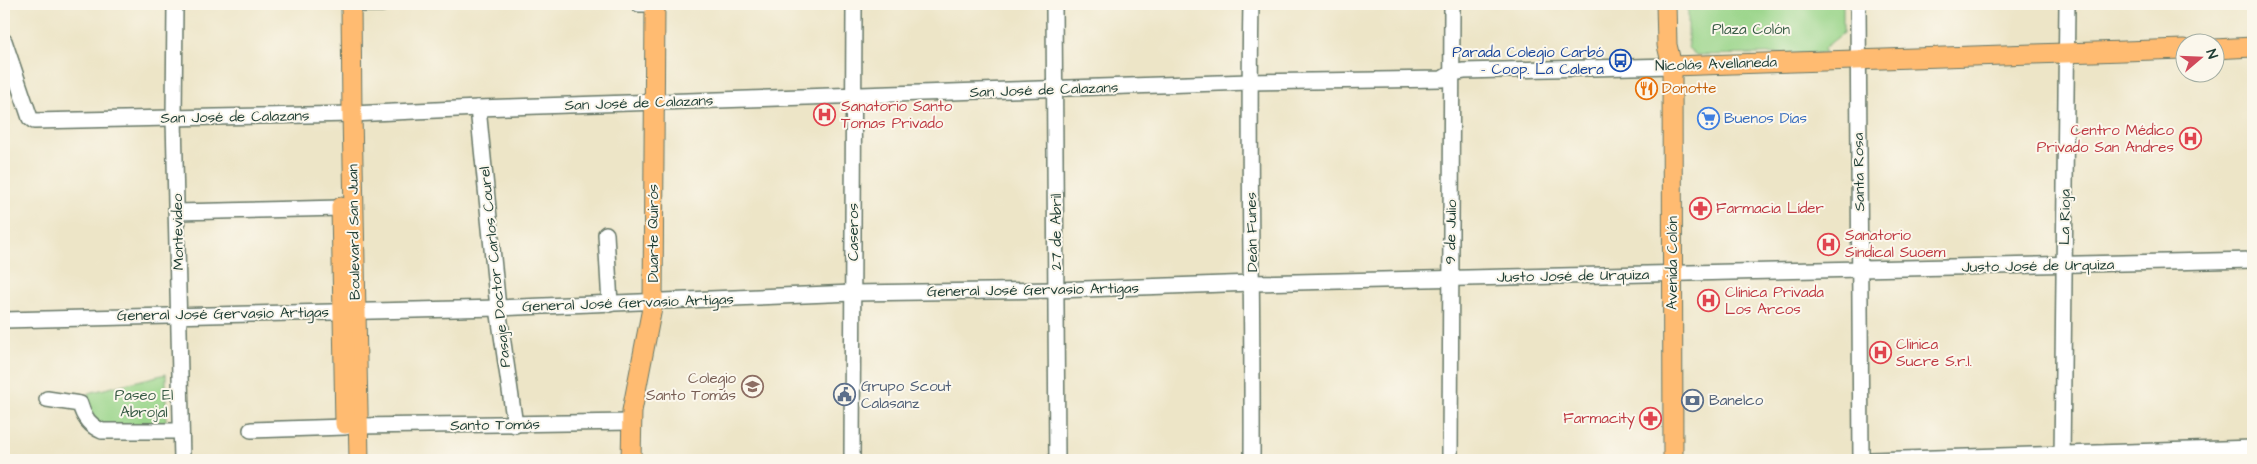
<svg xmlns="http://www.w3.org/2000/svg" width="2257" height="464" font-family="'Architects Daughter',sans-serif">
<rect width="100%" height="100%" fill="#fbf7ec"/>
<filter id="ink" filterUnits="userSpaceOnUse"><feTurbulence type="fractalNoise" baseFrequency=".02" numOctaves="2"/><feDisplacementMap in="SourceGraphic" scale="10" xChannelSelector="R" yChannelSelector="G"/><feConvolveMatrix kernelMatrix="1 2 1 2 8 2 1 2 1" color-interpolation-filters="sRGB"/></filter>
<filter id="wash" filterUnits="userSpaceOnUse"><feTurbulence type="fractalNoise" baseFrequency=".0096" numOctaves="4" result="noise"/><feDisplacementMap in="SourceGraphic" scale="20" xChannelSelector="R" yChannelSelector="G"/><feGaussianBlur stdDeviation="1.12" result="paint"/><feColorMatrix in="noise" values="0 0 0 0 0 0 0 0 0 0 0 0 0 0 0 0 0 1.4 0 .05"/><feComposite in="paint" operator="in"/></filter>
<g filter="url(#wash)">
<rect width="100%" height="100%" fill="#ede5c7"/>
<g fill="#98d488" stroke="#5c885e">
<polygon points="1688,4 1843,4 1843,33 1824,48 1824,53 1696,55 1688,48"/>
<polygon points="166,374 166,426 98,425 88,416 88,393"/>
</g>
</g>
<g filter="url(#ink)">
<g fill="none" stroke-linecap="round" stroke-linejoin="round">
<defs>
<g id="minor">
<polyline points="175,4 174,118 182,460"/>
<polyline points="351,4 382,4"/>
<polyline points="639,4 655,4"/>
<polyline points="1054,4 1057,460"/>
<path d="M1251 4C1248 156 1253 308 1252 460"/>
<polyline points="1858,4 1861,460"/>
<polyline points="4,41 30,118 34,121 352,114 478,108 1249,82 1442,79 1452,73 1464,71 1672,66"/>
<polyline points="478,108 498,308 515,425"/>
<polyline points="177,212 341,208"/>
<polyline points="606,234 610,304"/>
<polyline points="4,320 498,308 853,293 1056,290 1253,283 2253,260"/>
<path d="M47 399 80 404C83 416 90 426 102 431H181"/>
<polyline points="358,426 631,422"/>
<polyline points="251,430 345,427"/>
<polyline points="852,460 854,4"/>
<polyline points="1450,460 1452,4"/>
<polyline points="1871,460 2253,448"/>
<polyline points="2062,460 2067,4"/>
</g>
<g id="major">
<polyline points="351,4 352,114 359,460"/>
<polyline points="1666,4 1667,45 1672,66 1673,460"/>
<polyline points="2214,49 2253,47"/>
<polyline points="1672,66 2184,49"/>
<polyline points="341,207 345,424"/>
<polyline points="631,460 632,411 653,303 655,4"/>
</g>
</defs>
<use href="#minor" stroke="#677867" stroke-width="18"/>
<use href="#major" stroke="#677867" stroke-width="21"/>
<use href="#minor" stroke="#fff" stroke-width="15"/>
<use href="#major" stroke="#ffbb71" stroke-width="19"/>
</g>
</g>
<defs>
<symbol id="bus-ring" viewBox="-11 -11 22 22"><circle r="9.5" fill="#fbf7ec" stroke="#1a4fb4" stroke-width="1.5"/><path d="M-5-6H5V4H4V6H2V4H-2V6H-4V4H-5ZM-3.5-4V0h7V-4ZM-3.5 1.2v1.5H-2V1.2ZM2 1.2v1.5H3.5V1.2Z" fill="#1a4fb4"/></symbol>
<symbol id="restaurant-ring" viewBox="-11 -11 22 22"><circle r="9.5" fill="#fbf7ec" stroke="#e8710a" stroke-width="1.5"/><path d="M-5-6h1v4h1v-4h1v4h1v-4h1v5L-1.5 .5V6h-2V.5L-5-1ZM5-6V6H3V1.5H1.5Q1.5-4 5-6Z" fill="#e8710a"/></symbol>
<symbol id="hospital-ring" viewBox="-11 -11 22 22"><circle r="9.5" fill="#fbf7ec" stroke="#e0444e" stroke-width="1.5"/><path d="M-5-5h3v3.5h4V-5h3V5h-3V1.5h-4V5h-3Z" fill="#e0444e"/></symbol>
<symbol id="supermarket-ring" viewBox="-11 -11 22 22"><circle r="9.5" fill="#fbf7ec" stroke="#3f7fe0" stroke-width="1.5"/><path d="M-6-5.5h2.5l.6 2H6L4.5 2H-2.5L-4.4-4H-6ZM-1.5 3.2a1.3 1.3 0 1 0 .1 0ZM3 3.2a1.3 1.3 0 1 0 .1 0Z" fill="#3f7fe0"/></symbol>
<symbol id="pharmacy-ring" viewBox="-11 -11 22 22"><circle r="9.5" fill="#fbf7ec" stroke="#e0444e" stroke-width="1.5"/><path d="M-2-6h4v4h4v4h-4v4h-4v-4h-4v-4h4Z" fill="#e0444e"/></symbol>
<symbol id="school-ring" viewBox="-11 -11 22 22"><circle r="9.5" fill="#fbf7ec" stroke="#8d6e63" stroke-width="1.5"/><path d="M0-5L7-2L0 1L-7-2ZM-4 1L0 2.5L4 1V4Q0 6-4 4Z" fill="#8d6e63"/></symbol>
<symbol id="civic-ring" viewBox="-11 -11 22 22"><circle r="9.5" fill="#fbf7ec" stroke="#5c6f8a" stroke-width="1.5"/><path d="M-.6-6.5H3V-4.5H.6V-3L4-1V1h2V6H-6V1h2V-1L-.6-3ZM-1.2 2.5V6h2.4V2.5Z" fill="#5c6f8a"/></symbol>
<symbol id="bank-ring" viewBox="-11 -11 22 22"><circle r="9.5" fill="#fbf7ec" stroke="#5c6f8a" stroke-width="1.5"/><path d="M-6-4H6V4H-6ZM0-2.3a2.3 2.3 0 1 0 0 4.6a2.3 2.3 0 1 0 0-4.6Z" fill="#5c6f8a"/></symbol>
</defs>
<g fill-rule="evenodd">
<use href="#bus-ring" x="1608" y="48" width="25" height="25"/>
<use href="#restaurant-ring" x="1634" y="76" width="25" height="25"/>
<use href="#hospital-ring" x="812" y="102" width="25" height="25"/>
<use href="#supermarket-ring" x="1696" y="106" width="25" height="25"/>
<use href="#hospital-ring" x="2178" y="126" width="25" height="25"/>
<use href="#pharmacy-ring" x="1688" y="196" width="25" height="25"/>
<use href="#hospital-ring" x="1816" y="232" width="25" height="25"/>
<use href="#hospital-ring" x="1696" y="288" width="25" height="25"/>
<use href="#hospital-ring" x="1868" y="340" width="25" height="25"/>
<use href="#school-ring" x="740" y="374" width="25" height="25"/>
<use href="#civic-ring" x="832" y="382" width="25" height="25"/>
<use href="#bank-ring" x="1680" y="388" width="25" height="25"/>
<use href="#pharmacy-ring" x="1638" y="406" width="25" height="25"/>
</g>
<g text-anchor="middle" dominant-baseline="central" stroke-width="4" stroke-linejoin="round" paint-order="stroke">
<g font-size="15" fill="#375b45" stroke="#fbf7ec">
<text x="1751" y="29">Plaza Colón</text>
<text x="144" y="395">Paseo El<tspan x="144" dy="17">Abrojal</tspan></text>
</g>
<g font-size="15" fill="#164399" stroke="#fbf7ec" text-anchor="end">
<text x="1604" y="52">Parada Colegio Carbó<tspan x="1604" dy="17">- Coop. La Calera</tspan></text>
</g>
<g font-size="15" fill="#1f3d34" stroke="#fbf7ec">
<text transform="translate(1716 64) rotate(-2)">Nicolás Avellaneda</text>
<text transform="translate(1044 90) rotate(-2)">San José de Calazans</text>
<text transform="translate(639 103) rotate(-2)">San José de Calazans</text>
<text transform="translate(235 117) rotate(-1)">San José de Calazans</text>
<text transform="translate(1859 172) rotate(-91)">Santa Rosa</text>
<text transform="translate(2065 217) rotate(-89)">La Rioja</text>
<text transform="translate(178 232) rotate(-91)">Montevideo</text>
<text transform="translate(354 232) rotate(-91)">Boulevard San Juan</text>
<text transform="translate(853 232) rotate(-90)">Caseros</text>
<text transform="translate(1056 232) rotate(-90)">27 de Abril</text>
<text transform="translate(1252 232) rotate(-91)">Deán Funes</text>
<text transform="translate(1451 232) rotate(-89)">9 de Julio</text>
<text transform="translate(653 233) rotate(-90)">Duarte Quirós</text>
<text transform="translate(1672 263) rotate(-90)">Avenida Colón</text>
<text transform="translate(2038 266) rotate(-1)">Justo José de Urquiza</text>
<text transform="translate(495 267) rotate(-96)">Pasaje Doctor Carlos Courel</text>
<text transform="translate(1573 276) rotate(-1)">Justo José de Urquiza</text>
<text transform="translate(1033 290) rotate(-1)">General José Gervasio Artigas</text>
<text transform="translate(628 303) rotate(-2)">General José Gervasio Artigas</text>
<text transform="translate(223 314) rotate(-1)">General José Gervasio Artigas</text>
<text transform="translate(495 425) rotate(-1)">Santo Tomás</text>
</g>
<g font-size="15" fill="#c56008" stroke="#fbf7ec" text-anchor="start">
<text x="1662" y="88">Donotte</text>
</g>
<g font-size="15" fill="#be3a42" stroke="#fbf7ec" text-anchor="start">
<text x="841" y="106">Sanatorio Santo<tspan x="841" dy="17">Tomas Privado</tspan></text>
<text x="2174" y="130" text-anchor="end">Centro Médico<tspan x="2174" dy="17">Privado San Andres</tspan></text>
<text x="1716" y="208">Farmacia Líder</text>
<text x="1845" y="235">Sanatorio<tspan x="1845" dy="17">Sindical Suoem</tspan></text>
<text x="1725" y="292">Clínica Privada<tspan x="1725" dy="17">Los Arcos</tspan></text>
<text x="1896" y="344">Clinica<tspan x="1896" dy="17">Sucre S.r.l.</tspan></text>
<text x="1635" y="418" text-anchor="end">Farmacity</text>
</g>
<g font-size="15" fill="#366cbe" stroke="#fbf7ec" text-anchor="start">
<text x="1724" y="118">Buenos Días</text>
</g>
<g font-size="15" fill="#785e54" stroke="#fbf7ec" text-anchor="end">
<text x="736" y="378">Colegio<tspan x="736" dy="17">Santo Tomás</tspan></text>
</g>
<g font-size="15" fill="#4e5e75" stroke="#fbf7ec" text-anchor="start">
<text x="861" y="386">Grupo Scout<tspan x="861" dy="17">Calasanz</tspan></text>
<text x="1709" y="400">Banelco</text>
</g>
</g>
<rect width="2257" height="464" fill="none" stroke="#fbf7ec" stroke-width="20"/>
<g transform="translate(2200 58) rotate(71)"><circle r="24" fill="#fbf7ec" stroke="#a3ada2"/>
<path d="M0-4L9 19L0 12L-9 19Z" fill="#d1495b"/>
<text y="-8" font-size="14" font-weight="bold" text-anchor="middle" fill="#1f3d34">N</text>
</g>
</svg>
